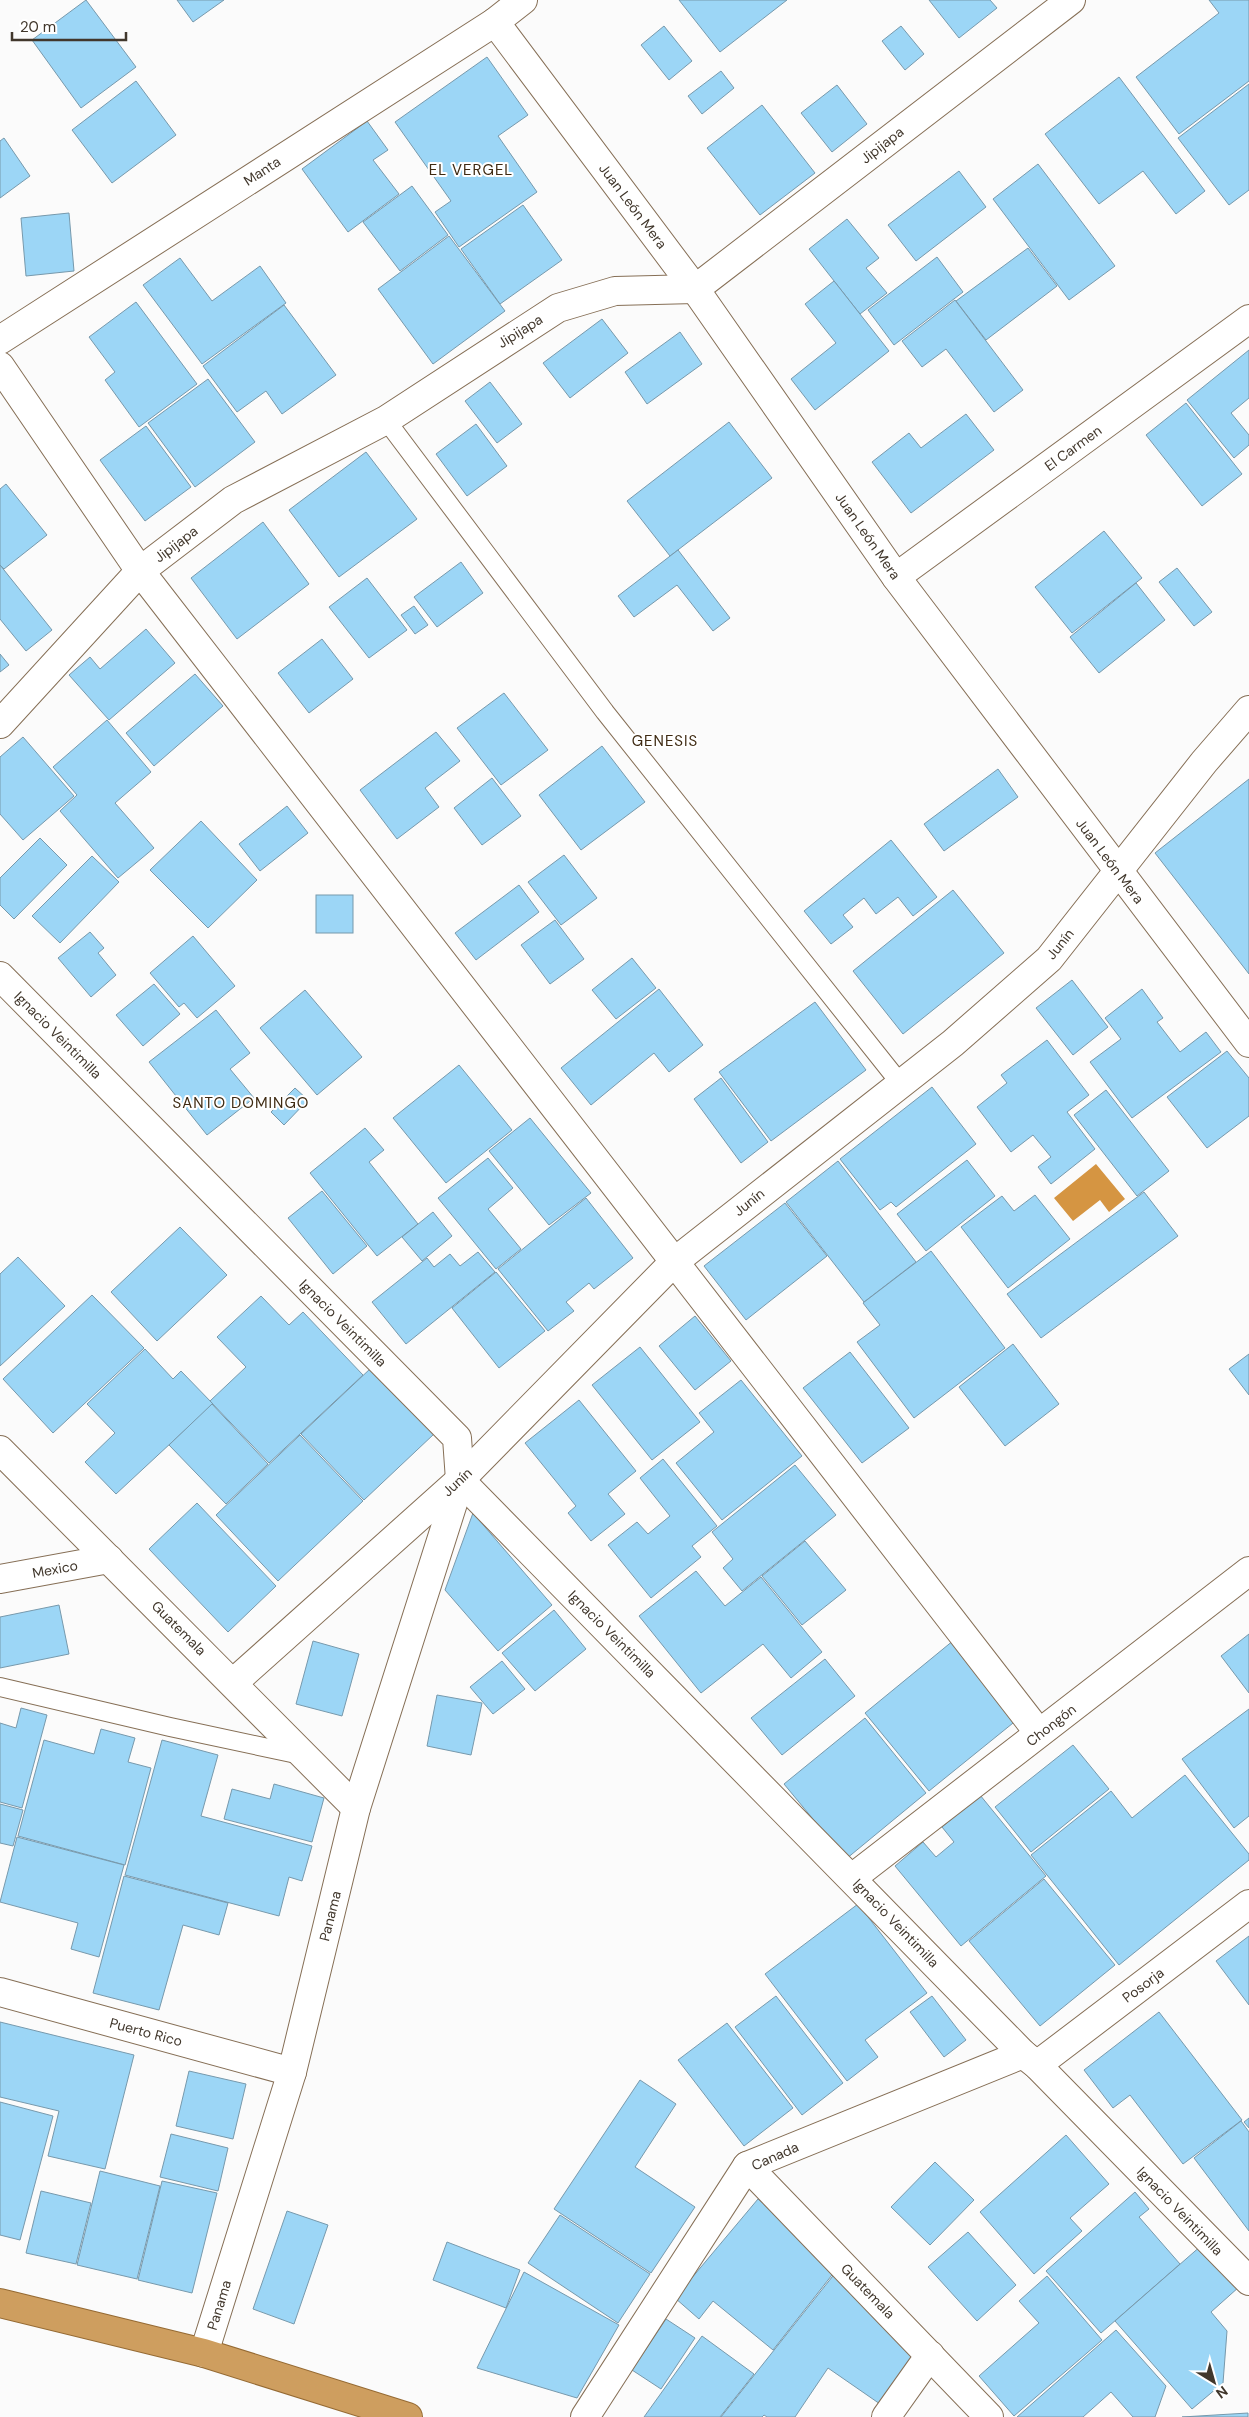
<svg xmlns="http://www.w3.org/2000/svg" width="1249" height="2417" font-family="'DM Sans',sans-serif">
<rect width="100%" height="100%" fill="#fbfbfb"/>
<polygon fill="#d59542" points="1096,1164 1125,1199 1109,1212 1100,1200 1073,1221 1054,1198"/>
<g fill="#9cd6f6" stroke="#7799ac">
<polygon points="86,0 136,67 81,108 32,40"/>
<polygon points="177,0 224,0 193,22"/>
<polygon points="679,0 787,0 720,52"/>
<polygon points="929,0 990,0 997,8 959,38"/>
<polygon points="1209,0 1249,0 1249,81 1179,134 1136,77 1219,13"/>
<polygon points="664,26 692,61 669,80 641,45"/>
<polygon points="901,26 924,54 905,70 882,41"/>
<polygon points="487,57 528,115 498,136 537,192 459,247 435,212 451,201 395,122"/>
<polygon points="721,71 734,88 702,114 688,96"/>
<polygon points="1119,77 1205,191 1176,214 1143,171 1099,204 1045,134"/>
<polygon points="136,81 176,135 112,183 72,130"/>
<polygon points="1249,84 1249,190 1229,205 1178,138"/>
<polygon points="837,85 867,124 832,152 801,113"/>
<polygon points="762,105 815,173 760,215 707,148"/>
<polygon points="367,121 388,150 373,160 399,194 348,232 302,169"/>
<polygon points="4,138 30,176 0,198 0,141"/>
<polygon points="1038,164 1115,266 1069,300 993,199"/>
<polygon points="959,171 986,207 916,261 888,225"/>
<polygon points="412,186 448,235 400,271 363,222"/>
<polygon points="523,205 562,260 500,304 461,249"/>
<polygon points="69,213 74,271 26,276 21,218"/>
<polygon points="847,219 879,258 866,268 887,293 860,314 809,249"/>
<polygon points="449,236 505,311 433,364 378,289"/>
<polygon points="1028,248 1057,286 986,340 956,301"/>
<polygon points="937,257 963,292 894,345 868,310"/>
<polygon points="180,258 212,301 260,266 286,303 202,364 143,285"/>
<polygon points="834,281 889,351 815,410 791,379 836,343 805,304"/>
<polygon points="955,300 1023,390 994,412 946,349 922,367 902,341"/>
<polygon points="136,302 197,384 139,427 105,380 115,372 89,337"/>
<polygon points="284,305 336,375 282,414 266,391 237,412 203,366"/>
<polygon points="602,319 628,353 570,398 543,363"/>
<polygon points="680,332 702,364 647,404 625,372"/>
<polygon points="1249,350 1249,398 1231,413 1249,435 1249,445 1234,458 1187,400"/>
<polygon points="208,379 255,442 195,487 148,423"/>
<polygon points="490,382 522,424 497,443 465,401"/>
<polygon points="1186,403 1242,474 1202,506 1146,435"/>
<polygon points="966,414 994,450 911,513 872,462 909,433 921,448"/>
<polygon points="729,422 772,478 670,556 627,501"/>
<polygon points="476,424 507,466 467,496 436,454"/>
<polygon points="146,426 191,487 145,521 100,460"/>
<polygon points="366,452 417,519 339,577 289,510"/>
<polygon points="6,484 47,535 4,569 0,565 0,489"/>
<polygon points="263,522 309,584 237,639 191,578"/>
<polygon points="1104,531 1142,578 1072,633 1035,587"/>
<polygon points="678,550 730,618 713,631 677,585 634,617 618,596"/>
<polygon points="461,562 483,593 437,627 414,597"/>
<polygon points="0,565 52,630 26,651 0,619"/>
<polygon points="1177,568 1212,612 1194,626 1159,582"/>
<polygon points="367,578 407,630 369,658 329,607"/>
<polygon points="1136,583 1165,620 1099,673 1070,637"/>
<polygon points="414,606 428,625 415,634 401,615"/>
<polygon points="146,629 175,663 109,720 69,675 90,657 100,669"/>
<polygon points="322,639 353,679 309,713 278,673"/>
<polygon points="0,654 9,665 0,672"/>
<polygon points="195,674 223,706 154,766 126,733"/>
<polygon points="504,693 548,750 501,785 457,728"/>
<polygon points="107,720 151,772 115,803 154,848 118,878 60,811 77,795 53,767"/>
<polygon points="436,732 460,761 425,788 439,807 397,839 360,790"/>
<polygon points="23,737 74,796 23,840 0,814 0,757"/>
<polygon points="602,746 645,802 581,850 539,795"/>
<polygon points="998,769 1018,797 944,851 924,824"/>
<polygon points="492,778 521,816 482,845 454,808"/>
<polygon points="1249,779 1249,974 1155,853"/>
<polygon points="287,806 308,833 260,871 239,844"/>
<polygon points="201,821 257,880 208,928 150,870"/>
<polygon points="40,838 67,865 14,919 0,905 0,878"/>
<polygon points="891,840 937,897 913,916 898,897 876,914 864,898 843,915 853,927 831,944 804,911"/>
<polygon points="564,855 597,898 561,925 528,882"/>
<polygon points="92,856 119,882 60,943 32,916"/>
<polygon points="519,885 539,912 476,960 455,933"/>
<polygon points="953,890 1004,953 903,1034 853,971"/>
<rect x="316" y="895" width="37" height="38"/>
<polygon points="555,920 584,959 550,984 521,945"/>
<polygon points="90,932 104,948 98,953 116,975 91,997 58,958"/>
<polygon points="193,936 235,986 197,1018 184,1003 179,1007 150,973"/>
<polygon points="632,958 656,988 616,1019 592,990"/>
<polygon points="1072,980 1108,1027 1073,1055 1036,1008"/>
<polygon points="154,984 180,1014 143,1046 116,1015"/>
<polygon points="659,989 703,1045 669,1072 654,1053 591,1105 561,1068"/>
<polygon points="1142,989 1163,1018 1157,1022 1180,1052 1206,1032 1221,1052 1132,1118 1090,1062 1121,1039 1105,1018"/>
<polygon points="305,990 362,1057 317,1095 260,1028"/>
<polygon points="815,1002 866,1070 771,1141 719,1072"/>
<polygon points="216,1010 250,1053 230,1069 254,1098 207,1135 149,1062"/>
<polygon points="1047,1040 1089,1095 1067,1112 1095,1149 1051,1184 1038,1167 1051,1157 1033,1135 1011,1152 977,1107 1007,1083 1001,1075"/>
<polygon points="1227,1051 1249,1078 1249,1116 1207,1148 1167,1097"/>
<polygon points="459,1065 512,1130 446,1183 393,1118"/>
<polygon points="721,1078 768,1142 741,1163 694,1099"/>
<polygon points="932,1087 976,1144 896,1207 891,1202 880,1210 840,1159"/>
<polygon points="295,1088 308,1100 284,1125 271,1112"/>
<polygon points="1106,1090 1169,1171 1137,1196 1074,1115"/>
<polygon points="530,1118 591,1193 549,1225 489,1151"/>
<polygon points="365,1128 384,1150 369,1162 418,1224 377,1256 310,1173"/>
<polygon points="488,1158 513,1188 488,1209 521,1249 496,1269 438,1198"/>
<polygon points="967,1160 995,1196 926,1251 897,1214"/>
<polygon points="838,1161 916,1262 864,1302 786,1202"/>
<polygon points="322,1191 367,1246 333,1274 288,1218"/>
<polygon points="1144,1192 1178,1236 1041,1338 1007,1294"/>
<polygon points="1035,1195 1070,1239 1008,1288 961,1227 1002,1196 1014,1211"/>
<polygon points="586,1198 633,1258 594,1289 589,1283 566,1302 574,1311 548,1331 498,1269"/>
<polygon points="785,1203 827,1256 746,1320 704,1266"/>
<polygon points="433,1212 452,1236 422,1261 402,1237"/>
<polygon points="180,1227 227,1275 157,1341 111,1292"/>
<polygon points="931,1251 1005,1348 914,1418 857,1342 880,1325 863,1303"/>
<polygon points="478,1252 495,1272 406,1344 372,1302 427,1258 434,1267 450,1254 460,1266"/>
<polygon points="18,1257 65,1306 0,1366 0,1274"/>
<polygon points="496,1272 545,1331 499,1368 452,1308"/>
<polygon points="92,1295 144,1348 53,1433 3,1379"/>
<polygon points="261,1296 289,1325 303,1312 363,1375 269,1463 210,1401 246,1367 217,1337"/>
<polygon points="695,1316 731,1361 695,1390 659,1346"/>
<polygon points="1013,1344 1059,1404 1005,1446 959,1387"/>
<polygon points="640,1347 700,1422 652,1460 592,1385"/>
<polygon points="145,1349 173,1379 181,1371 213,1404 116,1494 85,1462 115,1433 87,1404"/>
<polygon points="850,1352 909,1428 862,1463 803,1388"/>
<polygon points="1249,1354 1249,1395 1229,1369"/>
<polygon points="371,1368 434,1434 364,1500 301,1434"/>
<polygon points="741,1380 802,1456 722,1520 676,1463 714,1432 699,1413"/>
<polygon points="579,1400 636,1471 608,1494 625,1514 591,1541 568,1513 576,1506 525,1443"/>
<polygon points="212,1404 268,1464 226,1504 169,1445"/>
<polygon points="300,1435 363,1501 278,1581 216,1515"/>
<polygon points="663,1459 717,1526 692,1546 701,1557 651,1598 608,1545 637,1522 648,1534 670,1516 640,1478"/>
<polygon points="795,1465 836,1515 742,1591 723,1568 733,1559 712,1532"/>
<polygon points="197,1503 276,1586 228,1632 149,1549"/>
<polygon points="473,1513 552,1605 498,1651 445,1590"/>
<polygon points="805,1541 846,1590 802,1625 762,1576"/>
<polygon points="696,1571 725,1606 761,1577 822,1652 791,1678 763,1644 701,1693 639,1616"/>
<polygon points="59,1605 69,1654 0,1668 0,1617"/>
<polygon points="554,1610 586,1649 535,1691 502,1653"/>
<polygon points="1249,1634 1249,1693 1221,1656"/>
<polygon points="954,1640 1018,1719 929,1791 865,1713"/>
<polygon points="313,1641 359,1654 342,1716 296,1704"/>
<polygon points="825,1659 855,1696 782,1755 751,1718"/>
<polygon points="502,1661 525,1689 493,1714 470,1687"/>
<polygon points="437,1695 482,1703 471,1755 427,1746"/>
<polygon points="21,1708 47,1715 22,1808 0,1802 0,1723 16,1728"/>
<polygon points="1249,1709 1249,1816 1234,1828 1182,1759"/>
<polygon points="865,1718 926,1793 846,1859 784,1784"/>
<polygon points="101,1729 135,1738 128,1762 151,1768 125,1865 18,1836 44,1740 94,1754"/>
<polygon points="162,1740 218,1755 201,1816 312,1846 302,1881 289,1877 279,1916 125,1875"/>
<polygon points="1073,1745 1109,1789 1031,1852 995,1807"/>
<polygon points="1185,1775 1249,1854 1249,1860 1119,1965 1031,1855 1111,1791 1132,1818"/>
<polygon points="274,1784 324,1798 312,1842 224,1819 232,1789 270,1799"/>
<polygon points="980,1795 1046,1876 961,1946 895,1866 923,1842 936,1857 954,1842 942,1827"/>
<polygon points="0,1804 23,1810 13,1846 0,1843"/>
<polygon points="17,1837 124,1865 99,1957 71,1949 78,1923 0,1902"/>
<polygon points="124,1876 228,1903 219,1935 183,1925 159,2010 93,1993"/>
<polygon points="1044,1879 1115,1965 1040,2026 969,1941"/>
<polygon points="858,1904 927,1993 865,2040 878,2057 847,2081 765,1974"/>
<polygon points="1249,1936 1249,2005 1216,1961"/>
<polygon points="776,1996 843,2083 802,2115 735,2027"/>
<polygon points="932,1996 966,2040 944,2057 910,2012"/>
<polygon points="1159,2012 1242,2120 1183,2164 1130,2095 1113,2108 1084,2070"/>
<polygon points="0,2022 134,2055 105,2169 48,2156 59,2111 0,2097"/>
<polygon points="727,2023 793,2108 744,2146 678,2060"/>
<polygon points="189,2071 246,2084 233,2139 176,2126"/>
<polygon points="640,2080 676,2104 635,2167 695,2207 651,2273 554,2209"/>
<polygon points="0,2102 53,2116 20,2240 0,2235"/>
<polygon points="1249,2118 1249,2128 1244,2122"/>
<polygon points="1241,2121 1249,2132 1249,2231 1194,2158"/>
<polygon points="171,2134 228,2148 218,2191 160,2177"/>
<polygon points="1066,2135 1109,2184 1070,2218 1082,2231 1034,2274 980,2212"/>
<polygon points="935,2162 974,2200 930,2245 891,2207"/>
<polygon points="100,2171 160,2186 137,2279 77,2265"/>
<polygon points="162,2181 217,2193 192,2293 138,2280"/>
<polygon points="41,2191 91,2203 76,2264 26,2253"/>
<polygon points="1135,2192 1149,2209 1139,2217 1180,2264 1101,2333 1046,2271"/>
<polygon points="758,2199 839,2266 773,2350 713,2301 699,2319 675,2298"/>
<polygon points="287,2211 328,2225 294,2324 253,2309"/>
<polygon points="560,2215 650,2274 618,2323 528,2263"/>
<polygon points="968,2232 1016,2285 977,2321 928,2267"/>
<polygon points="447,2242 520,2270 506,2308 433,2280"/>
<polygon points="1202,2245 1239,2287 1211,2312 1227,2331 1223,2383 1192,2409 1115,2321"/>
<polygon points="840,2267 915,2353 880,2404 828,2368 795,2417 767,2417 764,2415 762,2417 721,2417"/>
<polygon points="524,2272 619,2325 577,2398 477,2368"/>
<polygon points="1047,2276 1102,2340 1014,2416 979,2376 1039,2323 1019,2301"/>
<polygon points="666,2319 695,2338 661,2389 632,2370"/>
<polygon points="1116,2330 1166,2386 1155,2417 1133,2417 1111,2392 1083,2417 1017,2417"/>
<polygon points="702,2336 754,2374 720,2417 644,2417"/>
<polygon points="1248,2413 1248,2417 1182,2417"/>
</g>
<g fill="none" stroke-linecap="round" stroke-linejoin="round">
<defs>
<g id="service">
<polyline points="386,420 605,712 900,1083"/>
<polyline points="0,1687 170,1727 301,1755"/>
</g>
<g id="minor">
<polyline points="495,22 695,289 896,577 1249,1043"/>
<polyline points="0,340 495,22 523,0"/>
<polyline points="0,366 140,571 1039,1733"/>
<polyline points="896,577 1249,319"/>
<polyline points="0,724 140,571 233,500 386,420 558,308 615,291 695,289 1071,0"/>
<polyline points="0,976 457,1438 460,1480 1023,2054 1037,2065 1249,2281"/>
<polyline points="0,1450 356,1808"/>
<polyline points="0,1579 109,1559"/>
<polyline points="233,1683 460,1480 674,1262 953,1043 1049,959 1204,762 1249,710"/>
<polyline points="852,1878 1249,1571"/>
<polyline points="0,1992 292,2072"/>
<polyline points="1037,2065 1249,1904"/>
<polyline points="747,2166 989,2417"/>
<polyline points="204,2353 292,2072 356,1808 460,1481"/>
<polyline points="585,2417 747,2166 1023,2054"/>
<polyline points="886,2417 930,2355"/>
</g>
<polyline id="trunk" points="0,2303 204,2353 408,2417"/>
</defs>
<use href="#service" stroke="#866f56" stroke-width="20"/>
<use href="#minor" stroke="#866f56" stroke-width="30"/>
<use href="#trunk" stroke="#956a33" stroke-width="30"/>
<use href="#service" stroke="#fff" stroke-width="18"/>
<use href="#minor" stroke="#fff" stroke-width="28"/>
<use href="#trunk" stroke="#ce9e5f" stroke-width="28"/>
</g>
<g text-anchor="middle" dominant-baseline="central" stroke-width="4" stroke-linejoin="round" paint-order="stroke">
<g font-size="14" fill="#41372c" stroke="#fff">
<text transform="translate(882 145) rotate(-38)">Jipijapa</text>
<text transform="translate(262 171) rotate(-33)">Manta</text>
<text transform="translate(633 206) rotate(53)">Juan León Mera</text>
<text transform="translate(520 331) rotate(-32)">Jipijapa</text>
<text transform="translate(1073 448) rotate(-36)">El Carmen</text>
<text transform="translate(868 536) rotate(55)">Juan León Mera</text>
<text transform="translate(176 544) rotate(-37)">Jipijapa</text>
<text transform="translate(1110 861) rotate(53)">Juan León Mera</text>
<text transform="translate(1060 944) rotate(-51)">Junín</text>
<text transform="translate(58 1035) rotate(45)">Ignacio Veintimilla</text>
<text transform="translate(749 1202) rotate(-39)">Junín</text>
<text transform="translate(343 1323) rotate(45)">Ignacio Veintimilla</text>
<text transform="translate(457 1482) rotate(-43)">Junín</text>
<text transform="translate(55 1569) rotate(-10)">Mexico</text>
<text transform="translate(179 1628) rotate(45)">Guatemala</text>
<text transform="translate(612 1634) rotate(45)">Ignacio Veintimilla</text>
<text transform="translate(1051 1725) rotate(-38)">Chongón</text>
<text transform="translate(330 1916) rotate(-76)">Panama</text>
<text transform="translate(896 1923) rotate(46)">Ignacio Veintimilla</text>
<text transform="translate(1143 1985) rotate(-37)">Posorja</text>
<text transform="translate(146 2032) rotate(15)">Puerto Rico</text>
<text transform="translate(775 2156) rotate(-24)">Canada</text>
<text transform="translate(1180 2211) rotate(46)">Ignacio Veintimilla</text>
<text transform="translate(868 2291) rotate(46)">Guatemala</text>
<text transform="translate(219 2305) rotate(-73)">Panama</text>
</g>
<g font-size="15" letter-spacing="1" fill="#3e2a12" stroke="#fff">
<text x="471" y="170">EL VERGEL</text>
<text x="665" y="741">GENESIS</text>
<text x="241" y="1103">SANTO DOMINGO</text>
</g>
</g>
<g transform="translate(1214 2382) rotate(143)" stroke="#ffffff" stroke-width="4" paint-order="stroke">
<path d="M0-4L9 19L0 12L-9 19Z" fill="#41372c"/>
<text y="-8" font-size="14" font-weight="bold" text-anchor="middle" fill="#41372c">N</text>
</g>
<path d="M12 32v8h114v-8" fill="none" stroke="#41372c" stroke-width="2.5"/>
<text x="20" y="32" font-size="15" fill="#41372c" stroke="#ffffff" stroke-width="4" paint-order="stroke">20 m</text>
</svg>
